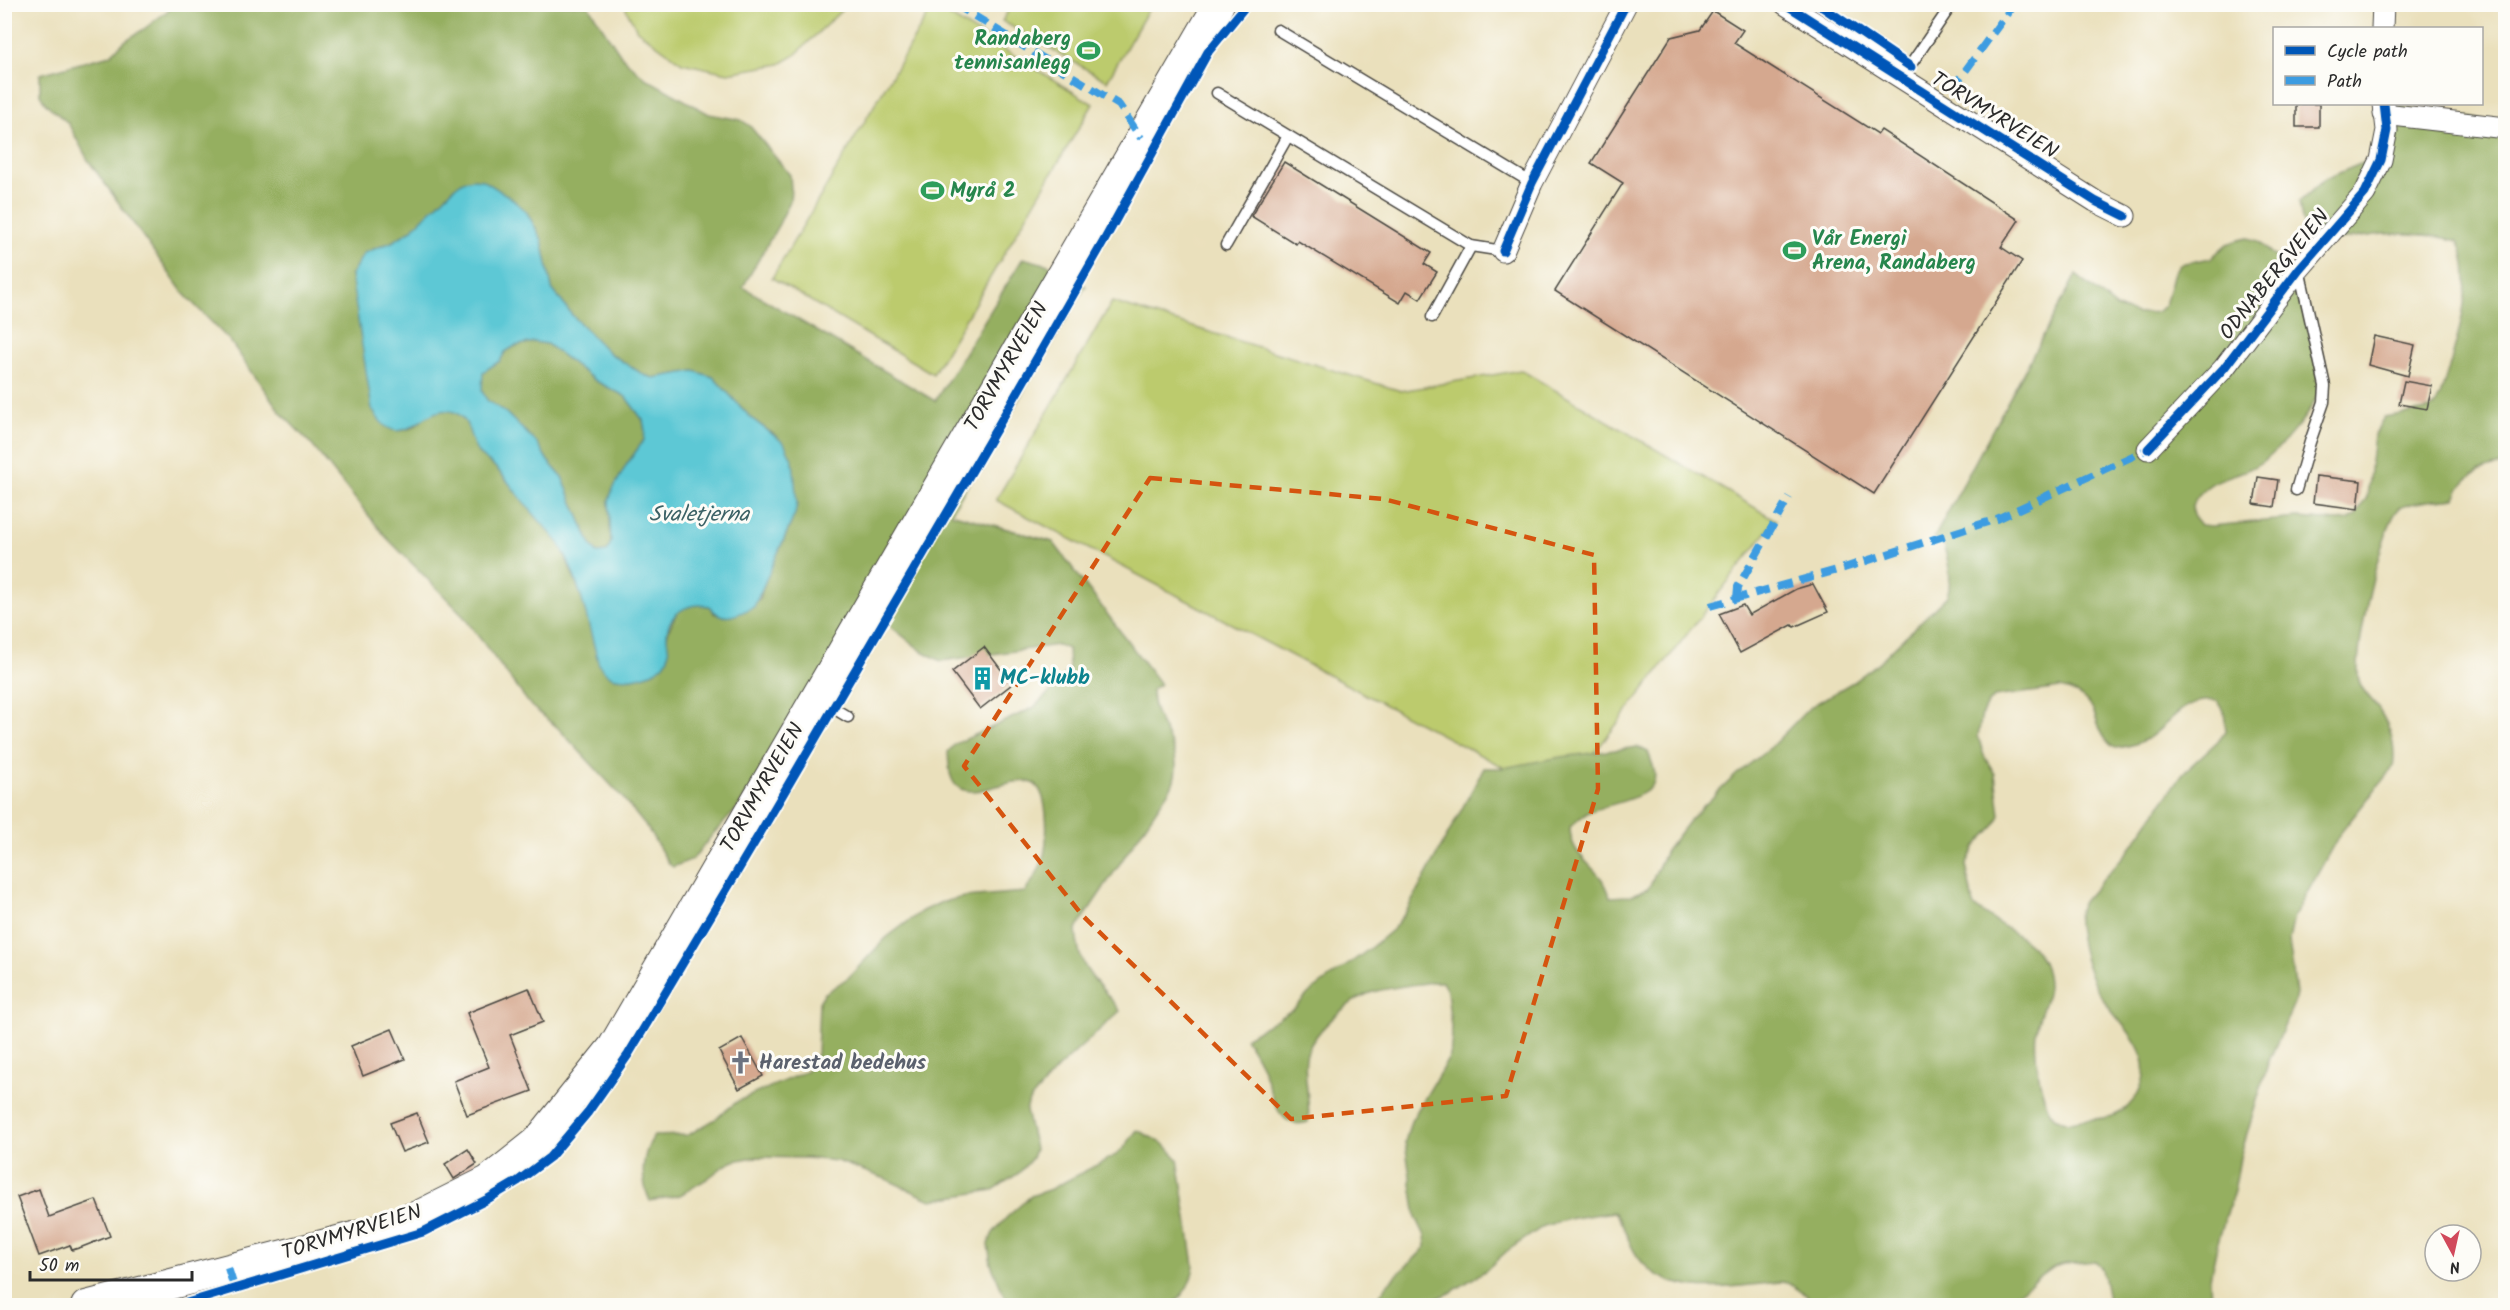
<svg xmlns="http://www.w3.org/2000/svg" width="2510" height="1310" font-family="Kalam,sans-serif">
<rect width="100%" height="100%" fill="#fdfcf7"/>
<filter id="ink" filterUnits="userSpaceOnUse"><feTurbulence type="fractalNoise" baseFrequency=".0167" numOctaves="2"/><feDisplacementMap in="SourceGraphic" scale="12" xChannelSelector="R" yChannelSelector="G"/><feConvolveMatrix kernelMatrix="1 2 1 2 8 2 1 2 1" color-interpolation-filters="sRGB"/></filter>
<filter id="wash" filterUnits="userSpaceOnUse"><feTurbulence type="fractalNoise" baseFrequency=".008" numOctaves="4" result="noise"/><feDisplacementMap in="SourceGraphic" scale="24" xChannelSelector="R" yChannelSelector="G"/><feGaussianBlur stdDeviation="1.35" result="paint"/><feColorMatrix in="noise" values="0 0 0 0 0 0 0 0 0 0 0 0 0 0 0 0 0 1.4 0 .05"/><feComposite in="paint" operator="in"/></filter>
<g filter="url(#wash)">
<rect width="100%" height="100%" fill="#eae0bc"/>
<g fill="#bccb6d" stroke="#747b4c" stroke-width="1.5">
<polygon points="624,5 847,5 794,56 780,64 728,73 682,63 637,30"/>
<polygon points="1012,5 1012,4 1151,5 1107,81 1002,21"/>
<polygon points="933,6 1093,104 933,374 772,278"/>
<polygon points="1112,302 1401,391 1521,370 1776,520 1560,797 996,500"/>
</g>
<g fill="#95af60" stroke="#606d46" stroke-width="1.5" fill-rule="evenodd">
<path d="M175 5H588L622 57 645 78 709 114 741 120 750 126 790 175 791 188 790 201 779 224 743 287 935 401 1023 258 1049 265 1086 286 951 513 1053 542 1160 684 1152 690C1151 728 1188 744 1172 786L1076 929C1078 974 1097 978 1120 1011L1057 1069 1029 1101 1026 1111 1035 1149 1032 1158 1019 1173 993 1190 931 1200 886 1179 837 1161 806 1158 754 1157 734 1161 724 1166 707 1179 680 1195 650 1201C640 1179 641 1156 654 1136L688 1135 714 1120 738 1101 807 1071 817 1054 819 1002 824 994 849 977 886 938 922 911 942 902 964 897 1025 892C1033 881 1041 869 1044 855 1048 839 1050 787 1030 782 1008 777 982 797 961 789 948 783 949 764 948 752L955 744 1033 708 1057 685 1069 669 1068 649 1058 645 941 661 922 651 871 611 736 810 713 834 693 859 673 867 669 864 648 829 622 797 558 728 531 706 460 612 386 537 311 444 281 413 230 341 184 294 88 160 68 123 45 103 40 94V74L110 55 126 40 144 29ZM455 187 526 211 542 240 552 289 572 315 609 353 644 375 653 378 694 371 713 377 751 418 776 436 797 504C790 537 767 565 760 599L715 614 709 606C679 600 673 615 666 639 663 650 658 661 654 672L645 675 614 678 560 543 497 469 479 454 468 426 462 417 453 411 440 410 430 413 414 427 405 430 385 426 351 275 364 253 392 242 410 231Z"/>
<path d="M2397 105 2408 109 2505 124V464C2482 469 2464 474 2455 498 2442 500 2411 501 2400 508 2382 520 2352 658 2359 680 2361 690 2368 695 2374 703 2388 721 2397 743 2393 767L2339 835 2294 917 2289 940 2296 994 2294 1004 2268 1063 2240 1158 2234 1191 2217 1245 2210 1278 2211 1305H2109L2102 1269 2095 1261 2064 1264 2054 1267 2001 1305H1817L1793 1285 1783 1282C1737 1285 1670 1302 1638 1257 1627 1243 1626 1225 1614 1212L1573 1218 1544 1226 1507 1251 1485 1271 1450 1293 1421 1305H1377C1377 1286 1414 1263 1426 1246L1425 1236 1416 1217 1405 1142 1411 1121 1450 1056 1452 1036 1447 991 1442 982H1432C1413 985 1392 987 1373 992 1351 998 1309 1035 1306 1058 1303 1079 1311 1100 1308 1122 1276 1133 1271 1089 1262 1067 1257 1057 1252 1047 1245 1038L1294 1009 1309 993 1368 950 1394 928 1407 910 1484 768H1503L1561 757 1638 747 1648 752C1651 761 1658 774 1653 784 1646 799 1604 805 1589 812 1581 816 1576 822 1570 827 1570 861 1602 865 1610 897L1629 896 1648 889 1666 851 1691 818 1737 774 1770 748 1810 707 1853 682 1877 664 1947 596C1953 579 1948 556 1941 540L1934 538 2076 275 2117 308 2137 314 2157 312 2165 305 2174 272 2180 264 2211 258 2227 244 2239 240 2248 238 2258 241 2296 276 2322 382C2316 410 2275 458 2249 469 2224 480 2207 478 2192 505L2193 515 2201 525 2211 526 2298 518 2338 521 2348 520 2356 515 2367 497 2374 435 2384 417 2427 410 2435 406 2440 396C2453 357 2479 279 2458 241 2435 235 2409 233 2385 234 2367 235 2332 244 2316 238 2302 233 2301 214 2299 202L2325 179 2365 162 2390 141ZM2060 688C2107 698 2088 730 2115 748 2126 747 2137 744 2147 739 2174 722 2180 697 2218 701L2224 711 2225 722 2226 731 2220 739 2183 773 2128 851 2081 904C2076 916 2078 926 2080 939 2084 962 2092 983 2105 1002 2118 1021 2139 1039 2144 1063 2147 1083 2134 1107 2115 1115 2106 1119 2093 1119 2083 1120 2074 1121 2065 1124 2057 1119 2040 1108 2034 1051 2036 1032 2040 1003 2056 994 2043 962 2033 938 1993 924 1973 905L1966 865 1975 847 1996 824 2000 815 1995 774 1984 756 1978 736 1982 714 1987 704 1994 697Z"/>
<polygon points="534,342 547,344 596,381 625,396 643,420 645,431 644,440 627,464 612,491 609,501 611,542 607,552 597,553 591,545 562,477 548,461 537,443 506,413 487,400 482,391 482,372 500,361 505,352 515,346"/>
<path d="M1137 1130 1164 1144 1178 1159 1194 1265C1192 1282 1185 1295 1171 1305L1112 1306 1104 1302 1087 1306 1008 1305 991 1264 988 1244 993 1233 1007 1217 1031 1196 1051 1189 1116 1155 1124 1148Z"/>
</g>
<path fill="#5dc8d5" stroke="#447a80" stroke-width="1.5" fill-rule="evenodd" d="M473 179 483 180 510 197 526 211 542 240 552 289 572 315 609 353 644 375 653 378 694 371 713 377 751 418 784 443 793 461 797 504 795 514 754 607C736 615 723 624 709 606 688 602 667 613 667 637 667 644 671 653 667 660 659 675 628 682 612 677 606 674 603 670 599 665 588 624 580 580 559 543 547 529 535 516 523 501 514 491 507 479 497 469 492 463 484 460 479 454 468 441 472 419 454 412 423 400 402 462 372 409L351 275 364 253 392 242 410 231 455 187 463 181ZM534 342 547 344 596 381 625 396 643 420 645 431 644 440 627 464 612 491 609 501 611 542 607 552 597 553 591 545 562 477 548 461 537 443 506 413 487 400 482 391 483 372 500 361 505 352 515 346Z"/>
<g id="blocks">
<g fill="#d5a88f">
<polygon points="1713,11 1743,30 1734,43 1878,134 1881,130 2019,220 2001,247 2022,261 1874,494 1555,291 1623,183 1591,163 1671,37 1700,30"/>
<rect x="2296" y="104" width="23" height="23"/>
<polygon points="1284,162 1431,253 1424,264 1437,272 1420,299 1407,291 1400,303 1298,241 1296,244 1251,216"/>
<polygon points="2374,336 2415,345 2408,376 2368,365"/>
<polygon points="2404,381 2432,386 2427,409 2399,404"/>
<polygon points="2316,476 2361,481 2358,509 2313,503"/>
<polygon points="2258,477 2278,480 2274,507 2254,504"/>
<polygon points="1813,584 1828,612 1794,627 1792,625 1740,653 1719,614 1743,605 1749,615 1796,589"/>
<polygon points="984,647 1012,684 980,709 952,672"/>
<polygon points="529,988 543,1022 510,1035 532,1091 467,1115 454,1081 489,1067 467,1013"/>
<polygon points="392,1029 405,1059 363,1076 351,1046"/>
<polygon points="742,1038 763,1076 739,1089 719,1051"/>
<polygon points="417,1113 429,1142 402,1152 390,1123"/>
<polygon points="468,1149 477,1164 454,1179 445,1164"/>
<polygon points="39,1189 49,1217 96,1200 110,1236 82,1247 72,1250 70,1245 39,1256 17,1197"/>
</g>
</g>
</g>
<g filter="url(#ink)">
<use href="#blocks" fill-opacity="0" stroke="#484641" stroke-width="1.5"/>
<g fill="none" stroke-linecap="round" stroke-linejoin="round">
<defs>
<g id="service">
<polyline points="1278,30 1532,183"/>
<polyline points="1901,79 1952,4"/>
<polyline points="1217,93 1471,246 1503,251"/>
<polyline points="1226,245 1288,136"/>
<polyline points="1432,317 1471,246"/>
<polyline points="2296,490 2310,442 2324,402 2325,386 2299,269"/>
<polyline points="818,699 848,717"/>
</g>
<g id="minor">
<polyline points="1785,4 2095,201 2125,216"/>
<polyline points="2382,28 2383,4"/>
<polyline points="2384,114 2506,128"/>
<polyline points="1503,251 1532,183 1626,4"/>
<polyline points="2148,449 2224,368 2299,269 2365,193 2381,160 2387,130 2384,104"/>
</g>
<polyline id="secondary" points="86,1306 365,1234 420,1215 488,1181 537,1142 613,1047 1219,4"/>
</defs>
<use href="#service" stroke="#484641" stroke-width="13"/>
<use href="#minor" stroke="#484641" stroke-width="23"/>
<use href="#secondary" stroke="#484641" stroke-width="32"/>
<use href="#service" stroke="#fff" stroke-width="10"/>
<use href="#minor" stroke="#fff" stroke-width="21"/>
<use href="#secondary" stroke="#fff" stroke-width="30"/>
<g stroke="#3d9ce1" stroke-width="8" stroke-dasharray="15 8" stroke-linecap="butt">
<polyline points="955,4 1119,105 1141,138"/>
<polyline points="1952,89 2014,4"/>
<polyline points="1737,599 1738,587 1789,497"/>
<polyline points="1710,606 1844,568 1997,519 2148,449"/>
<polyline points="228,1268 235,1290"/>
</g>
<defs>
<g id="cycleway">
<polyline points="1785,4 2095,201 2125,216"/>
<polyline points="1818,4 1911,67"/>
<polyline points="1503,251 1532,183 1626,4"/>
<polyline points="2148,449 2224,368 2299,269 2365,193 2381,160 2387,130 2384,104"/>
<polyline points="177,1306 423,1232 486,1200 518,1181 550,1157 588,1112 628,1055 763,828 998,426 1105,239 1208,52 1247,4"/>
</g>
</defs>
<use href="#cycleway" stroke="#fdfcf7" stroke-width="13"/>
<use href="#cycleway" stroke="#0057b8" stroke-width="9"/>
</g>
</g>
<path fill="none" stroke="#d5540f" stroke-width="4.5" stroke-dasharray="12 8" stroke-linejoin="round" d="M1150 478 1384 499 1594 555 1598 789 1506 1096 1291 1119 1082 915 964 766Z"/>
<defs>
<symbol id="stadium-bare" viewBox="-9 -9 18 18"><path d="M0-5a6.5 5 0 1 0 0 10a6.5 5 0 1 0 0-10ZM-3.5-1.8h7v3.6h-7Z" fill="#2e9e5b" stroke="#fdfcf7" stroke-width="2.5" paint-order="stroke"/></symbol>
<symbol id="building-bare" viewBox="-9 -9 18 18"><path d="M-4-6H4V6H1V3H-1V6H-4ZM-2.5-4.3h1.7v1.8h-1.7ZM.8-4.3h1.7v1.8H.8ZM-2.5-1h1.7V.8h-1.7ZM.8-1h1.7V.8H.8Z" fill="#0f9aa8" stroke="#fdfcf7" stroke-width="2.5" paint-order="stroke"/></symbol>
<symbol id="church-bare" viewBox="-9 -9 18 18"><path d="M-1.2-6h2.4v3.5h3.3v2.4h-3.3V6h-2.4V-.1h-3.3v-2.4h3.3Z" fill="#6b7280" stroke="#fdfcf7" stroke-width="2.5" paint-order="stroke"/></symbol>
</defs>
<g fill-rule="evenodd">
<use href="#stadium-bare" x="1072" y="34" width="33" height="33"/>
<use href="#stadium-bare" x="916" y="174" width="33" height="33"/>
<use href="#stadium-bare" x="1778" y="234" width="33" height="33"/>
<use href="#building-bare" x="966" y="662" width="33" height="33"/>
<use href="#church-bare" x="724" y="1046" width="33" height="33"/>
</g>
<g text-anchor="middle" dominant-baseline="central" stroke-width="6" stroke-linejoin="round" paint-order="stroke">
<g font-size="21" font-weight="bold" fill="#27864d" stroke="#fdfcf7" text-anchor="start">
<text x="1071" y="39" text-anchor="end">Randaberg<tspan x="1071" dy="24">tennisanlegg</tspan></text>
<text x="950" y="191">Myrå 2</text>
<text x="1812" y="239">Vår Energi<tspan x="1812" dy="24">Arena, Randaberg</tspan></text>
</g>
<g font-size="21" fill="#2b2b2b" stroke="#fdfcf7">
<text transform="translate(1994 116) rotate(32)">TORVMYRVEIEN</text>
<text transform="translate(2275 275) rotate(-51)">ODNABERGVEIEN</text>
<text transform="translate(1007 367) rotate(-60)">TORVMYRVEIEN</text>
<text transform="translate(763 788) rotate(-60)">TORVMYRVEIEN</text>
<text transform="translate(352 1233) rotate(-17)">TORVMYRVEIEN</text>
</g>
<g font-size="21" font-weight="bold" fill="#0d838f" stroke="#fdfcf7" text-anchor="start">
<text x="1000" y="678">MC-klubb</text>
</g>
<g font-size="21" font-weight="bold" fill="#5b616d" stroke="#fdfcf7" text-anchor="start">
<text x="759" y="1063">Harestad bedehus</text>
</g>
<g font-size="22" font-style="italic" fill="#3c6266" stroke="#fdfcf7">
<text x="699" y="515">Svaletjerna</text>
</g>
</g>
<rect width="2510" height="1310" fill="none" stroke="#fdfcf7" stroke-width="24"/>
<rect x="2273" y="27" width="210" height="78" fill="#fdfcf7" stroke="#a9a8a5" stroke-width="1.5"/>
<rect x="2285" y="46" width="30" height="9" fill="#0057b8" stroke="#a9a8a5" stroke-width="1.5"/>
<text x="2327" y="57" font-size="18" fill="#2b2b2b">Cycle path</text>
<rect x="2285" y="76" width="30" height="9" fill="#3d9ce1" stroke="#a9a8a5" stroke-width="1.5"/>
<text x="2327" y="87" font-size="18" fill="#2b2b2b">Path</text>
<g transform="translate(2453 1253) rotate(172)"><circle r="28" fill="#fdfcf7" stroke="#a9a8a5" stroke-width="1.5"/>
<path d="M0-4.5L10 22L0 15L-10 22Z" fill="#d1495b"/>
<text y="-9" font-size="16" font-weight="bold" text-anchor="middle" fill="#2b2b2b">N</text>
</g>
<path d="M30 1271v9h162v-9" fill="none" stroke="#2b2b2b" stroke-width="3"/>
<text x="39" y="1271" font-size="18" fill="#2b2b2b" stroke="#fdfcf7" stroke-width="4.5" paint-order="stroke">50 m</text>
</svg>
